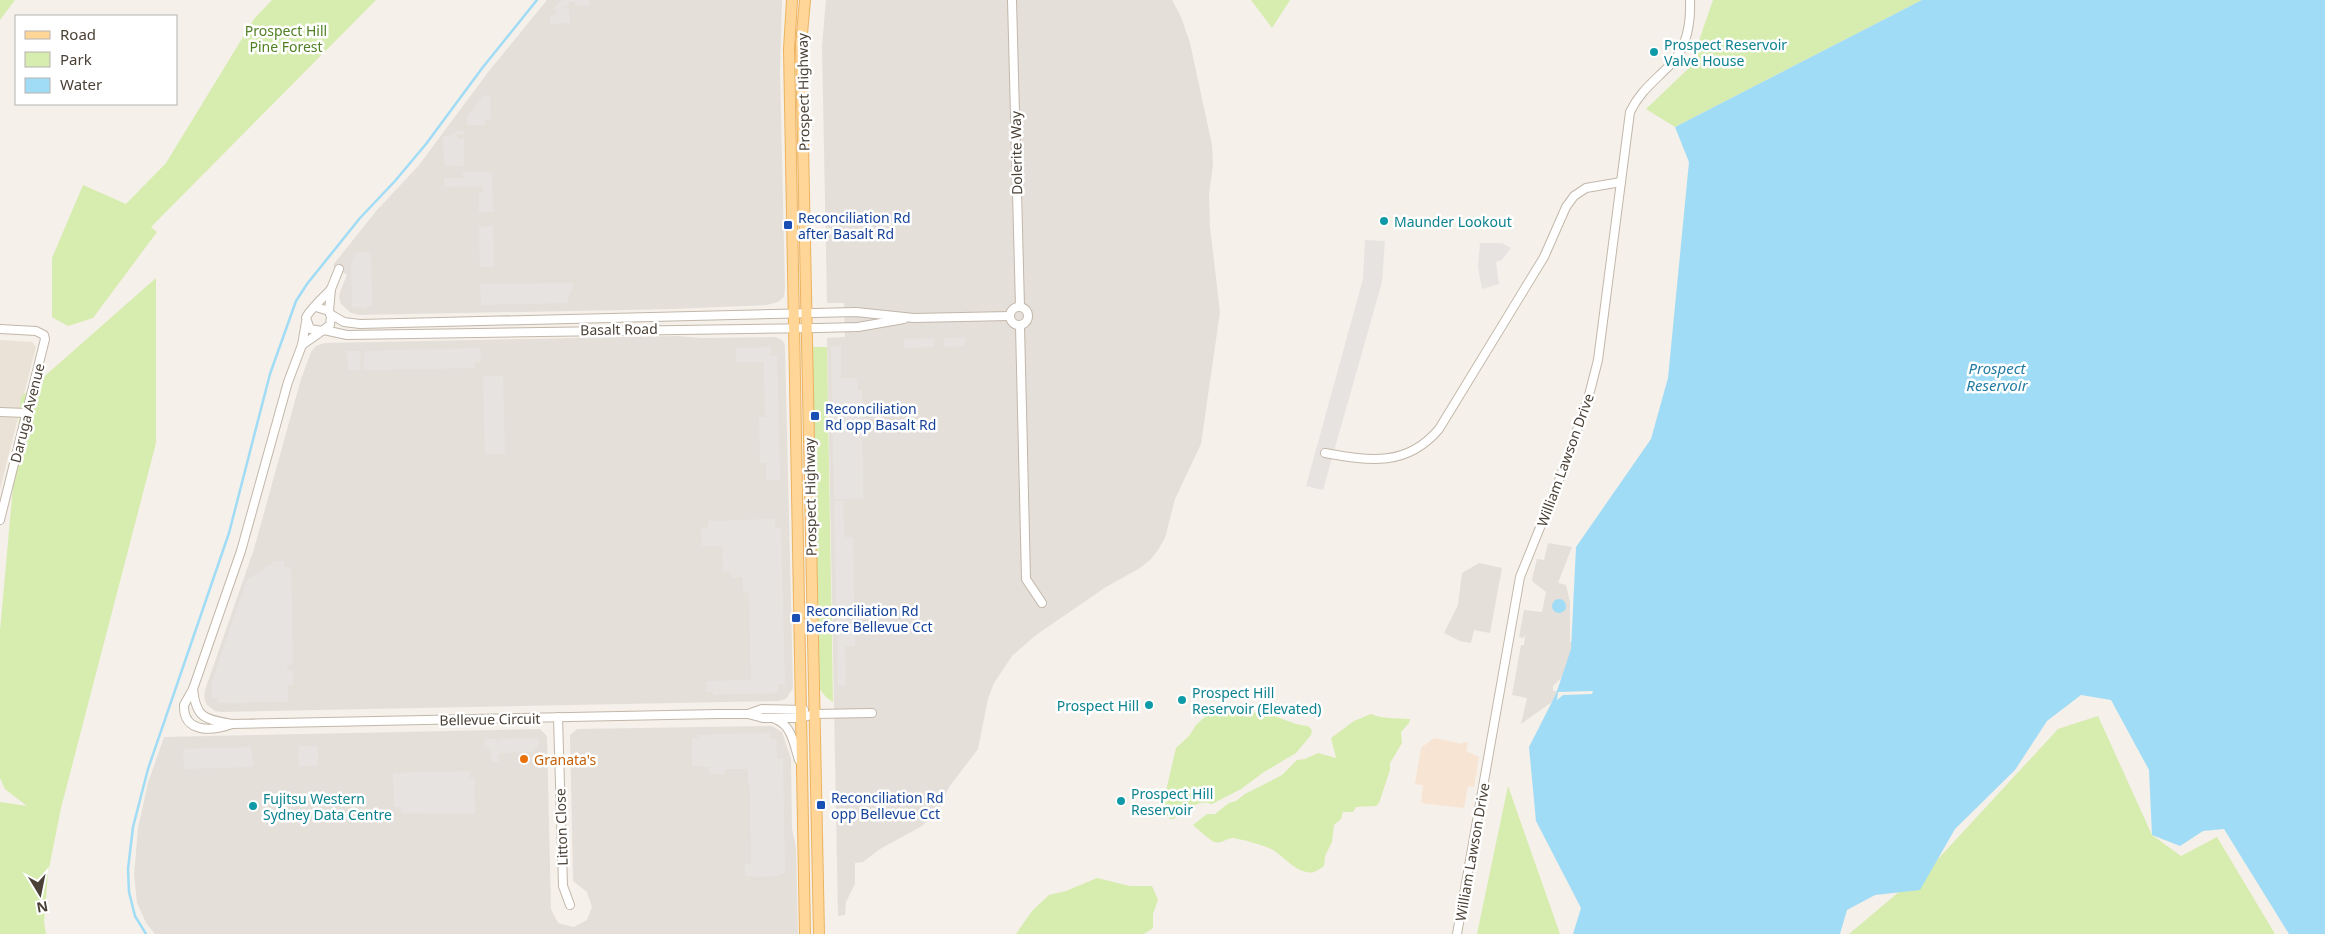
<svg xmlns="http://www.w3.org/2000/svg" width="2325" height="934" font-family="'Noto Sans',sans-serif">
<rect width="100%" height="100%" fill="#f5f0e9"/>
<polygon fill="#eae2d6" points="0,340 32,342 36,347 0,489"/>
<polygon fill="#f8e4d3" points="1434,738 1463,744 1463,742 1468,743 1466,751 1479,757 1474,787 1468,786 1464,808 1421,803 1423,785 1415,784 1421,748"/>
<g fill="#e5dfda">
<polygon points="547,0 782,0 780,72 785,288 784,297 778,302 767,305 674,309 359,315 351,313 341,304 339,298 340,292 347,275 333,265 377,210 419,165 489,71"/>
<polygon points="826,0 1172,0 1181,17 1190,43 1212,145 1213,164 1209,195 1210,227 1220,312 1201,444 1175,499 1165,538 1158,550 1150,560 1140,568 1106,587 1036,635 1012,656 994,683 988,699 978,749 949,787 937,812 922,826 880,849 863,862 855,863 855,884 846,902 845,915 838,916 827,338 845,337 844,303 827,303 822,46"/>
<polygon points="676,336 701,338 775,337 782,340 785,345 793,688 786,699 778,701 221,712 215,711 207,705 204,698 205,690 254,549 301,379 311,352 316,346 324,343"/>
<polygon points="1548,543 1572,547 1558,583 1566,585 1570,602 1570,642 1578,640 1564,675 1553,686 1553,691 1559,691 1556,699 1521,724 1527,698 1512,695 1521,645 1524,645 1525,635 1523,638 1519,637 1524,610 1542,612 1546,592 1533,582 1532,579 1537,559 1544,560"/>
<polygon points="1479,563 1502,568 1490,633 1474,630 1471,643 1460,641 1444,633 1458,605 1462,573"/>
<polygon points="772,726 782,732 791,759 792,829 796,847 798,934 155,934 146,923 137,903 134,875 138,828 148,783 164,737 540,729 547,736 551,909 558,923 574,927 587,920 592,907 587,892 573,881 570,735 577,729"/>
</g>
<g fill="#d7ecaf">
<polygon points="0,0 15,0 0,20"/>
<polygon points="272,0 376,0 151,227 157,232 93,318 68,326 52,317 52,258 83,185 126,204 166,163 254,19"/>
<polygon points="1251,0 1290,0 1272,28"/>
<polygon points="1713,0 1922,0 1675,127 1646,109 1690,67"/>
<polygon points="156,278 156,443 61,808 48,873 44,922 46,934 0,934 0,802 27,806 5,789 0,778 0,631 21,397"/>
<polygon points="812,347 827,347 833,702 826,697 818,687"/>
<path d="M1218 705 1222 707 1223 711 1254 713 1258 710 1261 713C1278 715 1294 726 1308 726L1312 730 1311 735 1296 753 1264 772 1241 789 1212 804C1203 800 1195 804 1188 810L1182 809 1174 819H1170L1169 816 1162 817 1161 812 1176 748 1189 736 1196 725Z"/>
<path d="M1371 714C1381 719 1398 718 1410 719L1409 723 1401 732 1402 743 1390 763V770L1379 803 1376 806 1356 807 1353 812H1343L1341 819 1334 825 1332 842 1325 856 1324 866C1318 870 1314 874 1307 872 1291 869 1283 854 1269 848 1263 845 1237 838 1232 838 1226 839 1221 844 1214 842 1210 840 1197 829 1193 825L1207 814H1215L1229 803 1236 801 1245 794 1282 775 1297 760 1305 759 1318 753 1336 758 1331 738 1354 721Z"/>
<polygon points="2098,716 2152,835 2181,856 2217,837 2275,934 1849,934 1938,859 2058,729"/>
<polygon points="1508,786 1560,934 1477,934"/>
<polygon points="1097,878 1130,886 1152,886 1158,900 1153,914 1153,928 1144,934 1016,934 1032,911 1049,895 1066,891"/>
</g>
<g fill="#e7e3e1">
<polygon points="561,0 589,0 590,5 576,6 575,2 569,2 569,6 563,7 569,9 570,23 550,24 550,15 556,15 556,9 553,9"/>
<polygon points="490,95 491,119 485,119 485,125 467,125 467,117 483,96"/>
<polygon points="457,131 464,131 464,134 457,134 458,139 464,138 464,167 444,165 443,136 450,136"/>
<polygon points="463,172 492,172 493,212 479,212 479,192 484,192 481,186 444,187 444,178 463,178"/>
<polygon points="493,226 494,267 480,267 479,227"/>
<polygon points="1365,240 1385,241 1382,282 1323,490 1306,486 1363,279"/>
<polygon points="1480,243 1502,243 1511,248 1502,260 1496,262 1499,284 1482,289 1478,267"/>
<polygon points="357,252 371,253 372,306 366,306 366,308 352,307 351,262"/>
<polygon points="573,283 573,289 568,297 568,303 481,305 480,284"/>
<polygon points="965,337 965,346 944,347 944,338"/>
<polygon points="934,338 934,347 904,348 904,339"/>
<polygon points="841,346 841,378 857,378 858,390 862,390 863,498 834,499 831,347"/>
<polygon points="771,347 771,356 777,356 780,480 766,480 766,463 760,463 759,417 765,417 764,362 736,362 736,348"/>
<polygon points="480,348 481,362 474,362 474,368 363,370 365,351"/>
<polygon points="346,351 360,351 361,370 349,370"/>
<polygon points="503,376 505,454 485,455 483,376"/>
<polygon points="834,501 843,501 844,537 853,537 855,646 845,646 846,686 838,686"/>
<polygon points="775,519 775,528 781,528 785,684 778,684 778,693 713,695 713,692 707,692 707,681 751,680 749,593 743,592 742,577 731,578 730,571 723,572 722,546 702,546 701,528 708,528 708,521"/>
<polygon points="275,561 284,561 284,567 291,567 293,664 287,665 288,671 293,670 293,685 288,685 288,702 218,703 217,698 212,698 212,682 247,580"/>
<polygon points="771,733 771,739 776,739 777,759 783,759 785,874 779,874 779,876 752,877 745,875 745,864 751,864 750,786 748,785 748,769 725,769 725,774 710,774 710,767 692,766 692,738 698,738 698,735"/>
<polygon points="538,738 538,746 532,752 499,753 499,762 492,762 489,747 484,747 484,739 497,739 498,746 499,739"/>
<polygon points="298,746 318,746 318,766 299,766"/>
<polygon points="251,747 253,767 184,769 183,749"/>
<polygon points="470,771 470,778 474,778 475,814 401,813 401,807 394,807 393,773"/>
</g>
<g fill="#a1dcf6">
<polygon points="1922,0 2325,0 2325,934 2289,934 2224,829 2203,831 2180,846 2152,835 2149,770 2111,700 2081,695 2047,721 2015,770 1955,829 1920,890 1875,895 1847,910 1840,934 1573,934 1581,908 1536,821 1529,747 1556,694 1571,649 1576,547 1651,439 1668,378 1689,162 1675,127"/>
<circle cx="1559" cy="606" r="7"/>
</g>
<polygon fill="#f5f0e9" points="1593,691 1592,694 1563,695 1557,700 1558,692"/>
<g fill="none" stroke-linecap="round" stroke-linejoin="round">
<polyline stroke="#a1dcf6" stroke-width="2.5" points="146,934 135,916 129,892 128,869 133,827 148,769 229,533 270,374 296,301 307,284 360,218 395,181 426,144 483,67 537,0"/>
<defs>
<g id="minor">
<polyline points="1012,0 1020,307"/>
<circle cx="1019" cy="316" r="9"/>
<path d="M316 307 329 311 331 317 330 325 322 331 310 329 306 318C308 311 325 296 331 289"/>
<polyline points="329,311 331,289 339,269"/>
<polyline points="330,314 344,322 360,324 856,312 914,318 1010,316"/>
<polyline points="1020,326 1026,579 1042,603"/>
<polyline points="0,329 36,331 44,335 45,339 0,520"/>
<polyline points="324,330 347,335 819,328 858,327 904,319"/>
<polyline points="302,345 322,331"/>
<polyline points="0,412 26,413"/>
<path d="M1325 453C1370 461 1407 467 1439 429L1544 257 1566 207 1574 196 1586 188 1621 182"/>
<path d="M193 689C196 719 205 719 232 724L718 714H748L763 718H801L814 714 872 713"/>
<polyline points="748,714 762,709 804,710"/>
<polyline points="558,717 563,886 570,905"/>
<path d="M775 719C792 725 794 745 799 760"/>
<path d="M232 724C213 731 183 734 184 705L193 689 241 551 288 382 302 345 306 322"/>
<path d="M1457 934 1520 577 1560 478 1588 399 1598 360 1630 112C1639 93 1652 83 1667 68 1687 50 1691 25 1690 0"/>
</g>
<g id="major">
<polyline points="792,0 789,49 805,934"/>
<polyline points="805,0 801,45 819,934"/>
</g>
</defs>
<use href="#minor" stroke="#c2b7aa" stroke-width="10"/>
<use href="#major" stroke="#ecb360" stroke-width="12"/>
<use href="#minor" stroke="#fff" stroke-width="8"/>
<use href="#major" stroke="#ffd698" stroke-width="10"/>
</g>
<g fill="#0f9aa8" stroke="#fff" stroke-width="2">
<circle cx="1654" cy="52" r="5"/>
<circle cx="1384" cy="221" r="5"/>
<circle cx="1182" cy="700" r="5"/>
<circle cx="1149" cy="705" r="5"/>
<circle cx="1121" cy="801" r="5"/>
<circle cx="253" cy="806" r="5"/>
</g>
<g fill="#1a4fb4" stroke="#fff" stroke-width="2">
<rect x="783" y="220" width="10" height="10" rx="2.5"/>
<rect x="810" y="411" width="10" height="10" rx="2.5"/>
<rect x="791" y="613" width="10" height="10" rx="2.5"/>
<rect x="816" y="800" width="10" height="10" rx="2.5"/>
</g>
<circle fill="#e8710a" stroke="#fff" stroke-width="2" cx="524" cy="759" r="5"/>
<g text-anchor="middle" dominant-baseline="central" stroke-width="5" stroke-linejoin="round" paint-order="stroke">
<g font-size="14" fill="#518124" stroke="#fff">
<text x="286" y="30">Prospect Hill<tspan x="286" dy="16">Pine Forest</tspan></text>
</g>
<g font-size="14" fill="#0d838f" stroke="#fff" text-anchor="start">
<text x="1664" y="44">Prospect Reservoir<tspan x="1664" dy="16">Valve House</tspan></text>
<text x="1394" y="221">Maunder Lookout</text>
<text x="1192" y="692">Prospect Hill<tspan x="1192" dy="16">Reservoir (Elevated)</tspan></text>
<text x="1139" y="705" text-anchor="end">Prospect Hill</text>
<text x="1131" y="793">Prospect Hill<tspan x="1131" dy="16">Reservoir</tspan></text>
<text x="263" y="798">Fujitsu Western<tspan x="263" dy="16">Sydney Data Centre</tspan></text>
</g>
<g font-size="14" fill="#4a4036" stroke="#fff">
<text transform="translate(803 92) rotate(-91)">Prospect Highway</text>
<text transform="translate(1016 153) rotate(-91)">Dolerite Way</text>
<text transform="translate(619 329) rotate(-1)">Basalt Road</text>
<text transform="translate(27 413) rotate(-76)">Daruga Avenue</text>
<text transform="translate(1565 460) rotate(-70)">William Lawson Drive</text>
<text transform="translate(810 497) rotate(-91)">Prospect Highway</text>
<text transform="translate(490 719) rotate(-1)">Bellevue Circuit</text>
<text transform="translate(561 827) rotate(-92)">Litton Close</text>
<text transform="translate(1472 852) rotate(-80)">William Lawson Drive</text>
</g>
<g font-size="14" fill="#164399" stroke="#fff" text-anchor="start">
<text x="798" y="217">Reconciliation Rd<tspan x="798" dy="16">after Basalt Rd</tspan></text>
<text x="825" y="408">Reconciliation<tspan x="825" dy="16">Rd opp Basalt Rd</tspan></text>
<text x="806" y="610">Reconciliation Rd<tspan x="806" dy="16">before Bellevue Cct</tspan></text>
<text x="831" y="797">Reconciliation Rd<tspan x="831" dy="16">opp Bellevue Cct</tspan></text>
</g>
<g font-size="14" fill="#c56008" stroke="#fff" text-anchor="start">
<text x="534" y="759">Granata's</text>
</g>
<g font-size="15" font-style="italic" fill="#247ca4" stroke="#fff">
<text x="1997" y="368">Prospect<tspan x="1997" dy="17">Reservoir</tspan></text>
</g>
</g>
<rect x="15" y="15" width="162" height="90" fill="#ffffff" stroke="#b7b3af"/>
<rect x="25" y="31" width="25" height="8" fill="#ffd698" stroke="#b7b3af"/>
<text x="60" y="40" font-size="15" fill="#4a4036">Road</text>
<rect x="25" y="52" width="25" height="15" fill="#d7ecaf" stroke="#b7b3af"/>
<text x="60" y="65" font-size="15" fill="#4a4036">Park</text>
<rect x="25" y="78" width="25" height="15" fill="#a1dcf6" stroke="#b7b3af"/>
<text x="60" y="90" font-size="15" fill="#4a4036">Water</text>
<g transform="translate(40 894) rotate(170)" stroke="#ffffff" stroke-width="4" paint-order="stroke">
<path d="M0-4L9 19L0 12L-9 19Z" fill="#4a4036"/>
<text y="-8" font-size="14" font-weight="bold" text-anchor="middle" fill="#4a4036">N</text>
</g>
</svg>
